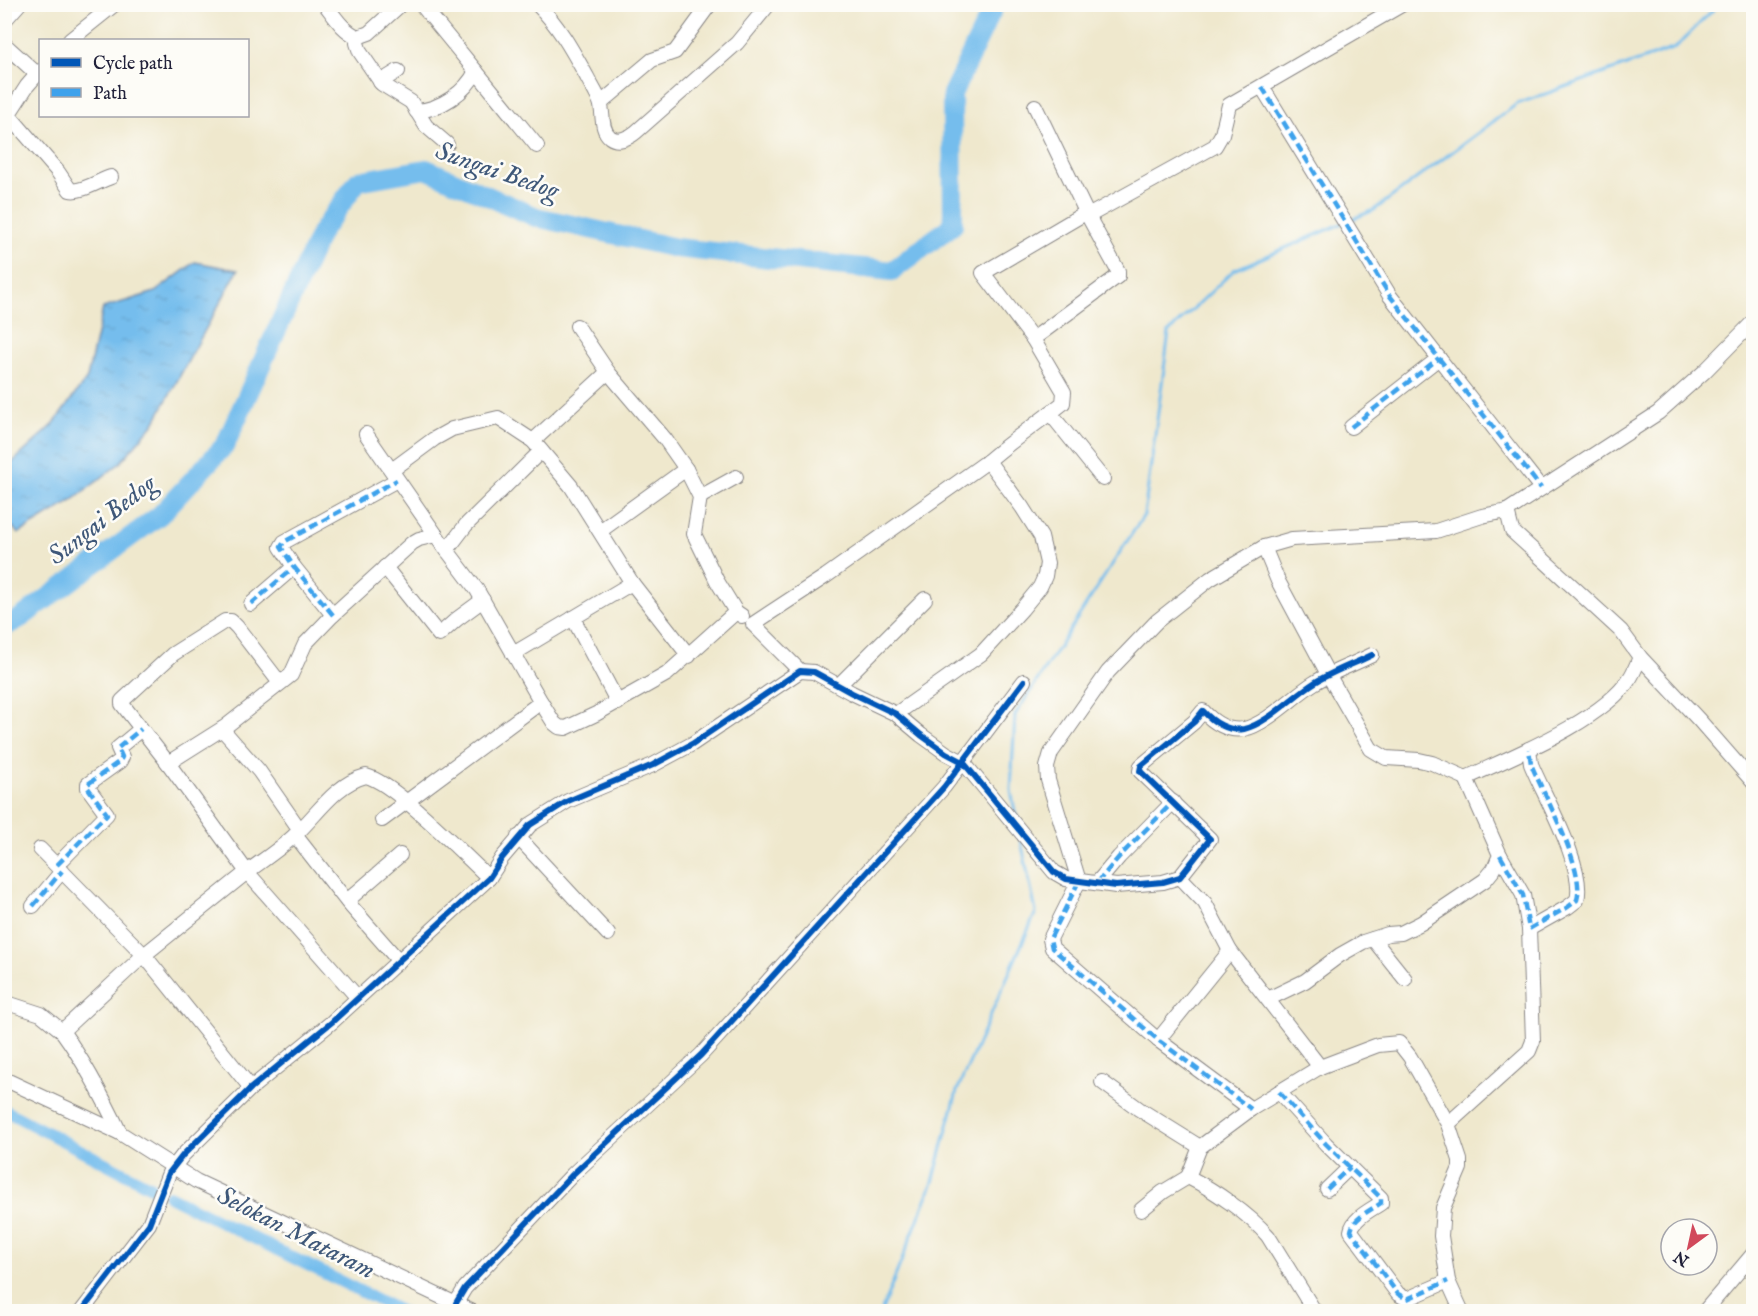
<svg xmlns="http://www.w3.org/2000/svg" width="1758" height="1316" font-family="'IM FELL English',serif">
<defs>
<pattern id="water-ripples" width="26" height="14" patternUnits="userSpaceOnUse" patternTransform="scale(1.5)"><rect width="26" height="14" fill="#75bded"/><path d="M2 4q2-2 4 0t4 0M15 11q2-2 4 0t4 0" fill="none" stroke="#65a2cc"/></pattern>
</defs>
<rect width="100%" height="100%" fill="#fdfcf7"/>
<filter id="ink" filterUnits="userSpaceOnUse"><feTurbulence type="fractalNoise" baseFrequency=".0167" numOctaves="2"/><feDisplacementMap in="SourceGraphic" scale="12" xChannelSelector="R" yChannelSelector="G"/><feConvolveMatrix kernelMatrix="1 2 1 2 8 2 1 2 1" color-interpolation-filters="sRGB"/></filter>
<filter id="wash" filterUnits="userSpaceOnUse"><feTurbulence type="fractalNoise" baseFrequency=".008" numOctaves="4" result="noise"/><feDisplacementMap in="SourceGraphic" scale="24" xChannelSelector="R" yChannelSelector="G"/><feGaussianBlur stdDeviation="1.35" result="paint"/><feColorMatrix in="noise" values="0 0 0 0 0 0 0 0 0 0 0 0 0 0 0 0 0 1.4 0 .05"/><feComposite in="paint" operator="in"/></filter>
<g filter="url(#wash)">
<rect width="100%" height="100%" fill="#efe8cd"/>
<polygon fill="url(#water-ripples)" stroke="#4c7094" stroke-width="1.5" points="195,262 238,270 154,423 120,463 72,501 18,534 13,527 5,533 5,469 52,426 87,378 103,308 155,292"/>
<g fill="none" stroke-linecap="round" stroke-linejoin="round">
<g stroke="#75bded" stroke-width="3">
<polyline points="1350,220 1374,210 1517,104 1675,48 1719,4"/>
<polyline points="1016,817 1011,790 1015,715 1144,515 1169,332 1234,270 1341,224"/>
<polyline points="881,1312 933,1182 957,1091 1036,912 1021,841"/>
</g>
<g stroke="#75bded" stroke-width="12">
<polyline points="4,1110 153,1188"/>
<polyline points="169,1196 402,1312"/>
</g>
<polyline stroke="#75bded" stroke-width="20" points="4,627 22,617 160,515 225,445 321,232 358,181 426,169 536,217 676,248 892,271 953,225 952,94 995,4"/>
</g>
</g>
<g filter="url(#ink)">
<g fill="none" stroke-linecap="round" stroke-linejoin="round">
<defs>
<g id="minor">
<path d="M325 4C335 17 343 31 358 37L369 33 401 4"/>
<polyline points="421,4 537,146"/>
<path d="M537 4C559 26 572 50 587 77 591 85 597 94 600 102 604 113 600 129 610 137 618 143 629 138 636 132L737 43 769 4"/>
<polyline points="4,21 19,4"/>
<polyline points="358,37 357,43 360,52 382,84 411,102 426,126 447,144"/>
<polyline points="70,40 115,4"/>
<polyline points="4,44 37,74"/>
<polyline points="380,82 398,71"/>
<polyline points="1262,87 1390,296 1541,488"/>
<polyline points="601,103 652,60 675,52 710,4"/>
<path d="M416 111C440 110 466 92 476 71"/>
<path d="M8 114 58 172 70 190C81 193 100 180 111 177"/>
<polyline points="5,120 27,86 40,71"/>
<polyline points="1088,216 1215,146 1222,134 1229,105 1403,4"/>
<polyline points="1754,321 1704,372 1658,413 1507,511 1512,531 1621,631 1640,657 1699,720 1754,783"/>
<polyline points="577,326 608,372 665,439 686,469 700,497 694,534 717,581 736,612 742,616"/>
<polyline points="1033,339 983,273 1087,212"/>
<polyline points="1050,413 1103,479"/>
<polyline points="1351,427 1439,358"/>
<polyline points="366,434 443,545 477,590 541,702"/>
<polyline points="533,441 608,372"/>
<polyline points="392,470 434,439 452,429 498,418 533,441 571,486 632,583"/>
<polyline points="700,497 736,477"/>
<polyline points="600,531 686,469"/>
<path d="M1264 547 1278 581 1329 676 1371 749 1386 758 1419 760 1432 763 1466 778C1511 757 1604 720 1630 678 1634 672 1637 664 1640 657"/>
<polyline points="447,550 466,525 541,451"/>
<polyline points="385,567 439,635 457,619 483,600"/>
<polyline points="251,604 294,567"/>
<polyline points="333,615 294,567 281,547 284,542 397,480"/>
<polyline points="573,618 618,703"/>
<polyline points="513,654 632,583 689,656"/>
<path d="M800 671 753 624 826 576 988 461C1012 440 1038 423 1063 403L1064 392 1033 339 1118 276V271L1088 216 1035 106"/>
<polyline points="839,685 925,599"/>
<polyline points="896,714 981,654 1022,609 1040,587 1045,576 1047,563 1041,537 1022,507 988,461"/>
<polyline points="222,729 259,771 300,830"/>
<polyline points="168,763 225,727 291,675 305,644 333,615 412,543 419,539 436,535"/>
<polyline points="382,820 541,702 554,723 559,727 566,728 596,714 667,674 736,612"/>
<polyline points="295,835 349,904 399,961"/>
<polyline points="518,837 608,934"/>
<polyline points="40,849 144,955 247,872 168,763 122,704 122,701 173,654 225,621 231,621 237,627 280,683"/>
<polyline points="57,865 107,814 88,788 88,784 120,761 122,757 118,748 141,729"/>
<polyline points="1180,877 1205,903 1230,951 1320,1067"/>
<polyline points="1097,883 1119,857 1173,802"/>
<polyline points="347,901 400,855"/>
<polyline points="33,906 62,871"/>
<path d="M1529 929 1568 907 1577 900C1586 868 1544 796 1531 764L1529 749"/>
<polyline points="1373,939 1405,979"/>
<path d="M358 998 247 872C263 860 280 849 295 835 317 815 335 784 366 776 395 783 464 855 489 878"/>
<polyline points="1268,999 1305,981 1340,955 1363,942 1388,934 1401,933 1421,923 1485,880 1494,869 1500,855 1466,778"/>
<polyline points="4,1002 41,1014 62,1031 144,955 251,1088"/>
<path d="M62 1031C86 1064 103 1097 120 1133"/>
<polyline points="1158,1040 1230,951"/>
<polyline points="4,1079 120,1133 196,1181 473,1312"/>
<polyline points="1102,1082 1139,1109 1200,1147"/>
<path d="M1279 1092 1326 1144 1381 1198V1203C1371 1210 1353 1218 1351 1231L1398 1294 1407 1299 1448 1281"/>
<polyline points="1251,1109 1158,1040 1052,948 1050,939 1079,881 1048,780 1047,767 1051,753 1108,672 1157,621 1210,579 1264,547 1292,539 1436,531 1482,516 1507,511"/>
<polyline points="1448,1124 1529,1051 1533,1041 1529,929 1523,895 1500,855"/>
<polyline points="1327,1189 1350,1167"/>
<polyline points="1141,1210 1163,1192 1188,1177"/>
<polyline points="456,1303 465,1288 573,1174 701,1055 944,787 1024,681"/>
<path d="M81 1312 149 1224 169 1173 183 1155 251 1088 332 1022 489 878 502 858 530 825 568 801 653 765 692 744 800 671 814 672 852 693 896 714 921 735 946 753 963 762 1054 872 1066 879 1116 886 1163 882 1180 877 1210 839 1140 771 1141 766 1194 722 1203 711C1213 722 1228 732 1244 729 1267 724 1293 696 1314 683 1331 672 1354 664 1372 655"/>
<path d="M1315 1312 1268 1236C1249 1214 1214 1190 1188 1177L1200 1147 1251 1109 1320 1067 1378 1045 1399 1043 1410 1057 1448 1124 1460 1160V1168L1443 1208 1441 1236 1448 1281 1462 1312"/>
<polyline points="1704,1312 1754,1253"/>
</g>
</defs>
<use href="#minor" stroke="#888584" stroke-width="16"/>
<use href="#minor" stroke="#fff" stroke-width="14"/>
<g stroke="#3ea2ec" stroke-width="4.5" stroke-dasharray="9 4.5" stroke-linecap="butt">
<polyline points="1262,87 1390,296 1541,488"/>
<polyline points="1351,427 1439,358"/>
<polyline points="251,604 294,567"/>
<polyline points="333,615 294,567 281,547 284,542 397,480"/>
<path d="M1500 855 1523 895 1529 929 1568 907 1577 900C1586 868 1544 796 1531 764L1529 749"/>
<polyline points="57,865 107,814 88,788 88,784 120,761 122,757 118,748 141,729"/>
<polyline points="1079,881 1050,939 1052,948 1158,1040 1251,1109"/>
<polyline points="1097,883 1119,857 1173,802"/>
<polyline points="33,906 62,871"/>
<polyline points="4,1012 12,1004"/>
<path d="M1279 1092 1326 1144 1381 1198V1203C1371 1210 1353 1218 1351 1231L1398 1294 1407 1299 1448 1281"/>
<polyline points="1327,1189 1350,1167"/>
</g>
<defs>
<g id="cycleway">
<polyline points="456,1303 465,1288 573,1174 701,1055 944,787 1024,681"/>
<path d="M81 1312 149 1224 169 1173 183 1155 251 1088 332 1022 489 878 502 858 530 825 568 801 653 765 692 744 800 671 814 672 852 693 896 714 921 735 946 753 963 762 1054 872 1066 879 1116 886 1163 882 1180 877 1210 839 1140 771 1141 766 1194 722 1203 711C1213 722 1228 732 1244 729 1267 724 1293 696 1314 683 1331 672 1354 664 1372 655"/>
</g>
</defs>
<use href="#cycleway" stroke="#fdfcf7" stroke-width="10"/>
<use href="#cycleway" stroke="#0057b8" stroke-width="6"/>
</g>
</g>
<g text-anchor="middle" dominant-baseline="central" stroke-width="5" stroke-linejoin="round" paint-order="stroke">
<g font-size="26" font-style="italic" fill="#3f5879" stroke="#fdfcf7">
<text transform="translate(497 171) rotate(19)">Sungai Bedog</text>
<text transform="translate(102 520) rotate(-38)">Sungai Bedog</text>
<text transform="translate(296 1233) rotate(27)">Selokan Mataram</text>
</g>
</g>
<rect width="1758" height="1316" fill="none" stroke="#fdfcf7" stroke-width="24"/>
<rect x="39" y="39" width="210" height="78" fill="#fdfcf7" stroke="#a5a5ac" stroke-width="1.5"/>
<rect x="51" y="58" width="30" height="9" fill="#0057b8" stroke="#a5a5ac" stroke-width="1.5"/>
<text x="93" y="69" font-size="18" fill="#22223b">Cycle path</text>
<rect x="51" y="88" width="30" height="9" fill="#3ea2ec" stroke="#a5a5ac" stroke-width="1.5"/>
<text x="93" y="99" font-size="18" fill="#22223b">Path</text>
<g transform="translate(1689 1247) rotate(213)"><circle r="28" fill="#fdfcf7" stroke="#a5a5ac" stroke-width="1.5"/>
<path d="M0-4.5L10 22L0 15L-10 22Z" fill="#d1495b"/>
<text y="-9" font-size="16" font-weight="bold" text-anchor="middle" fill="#22223b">N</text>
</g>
</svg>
